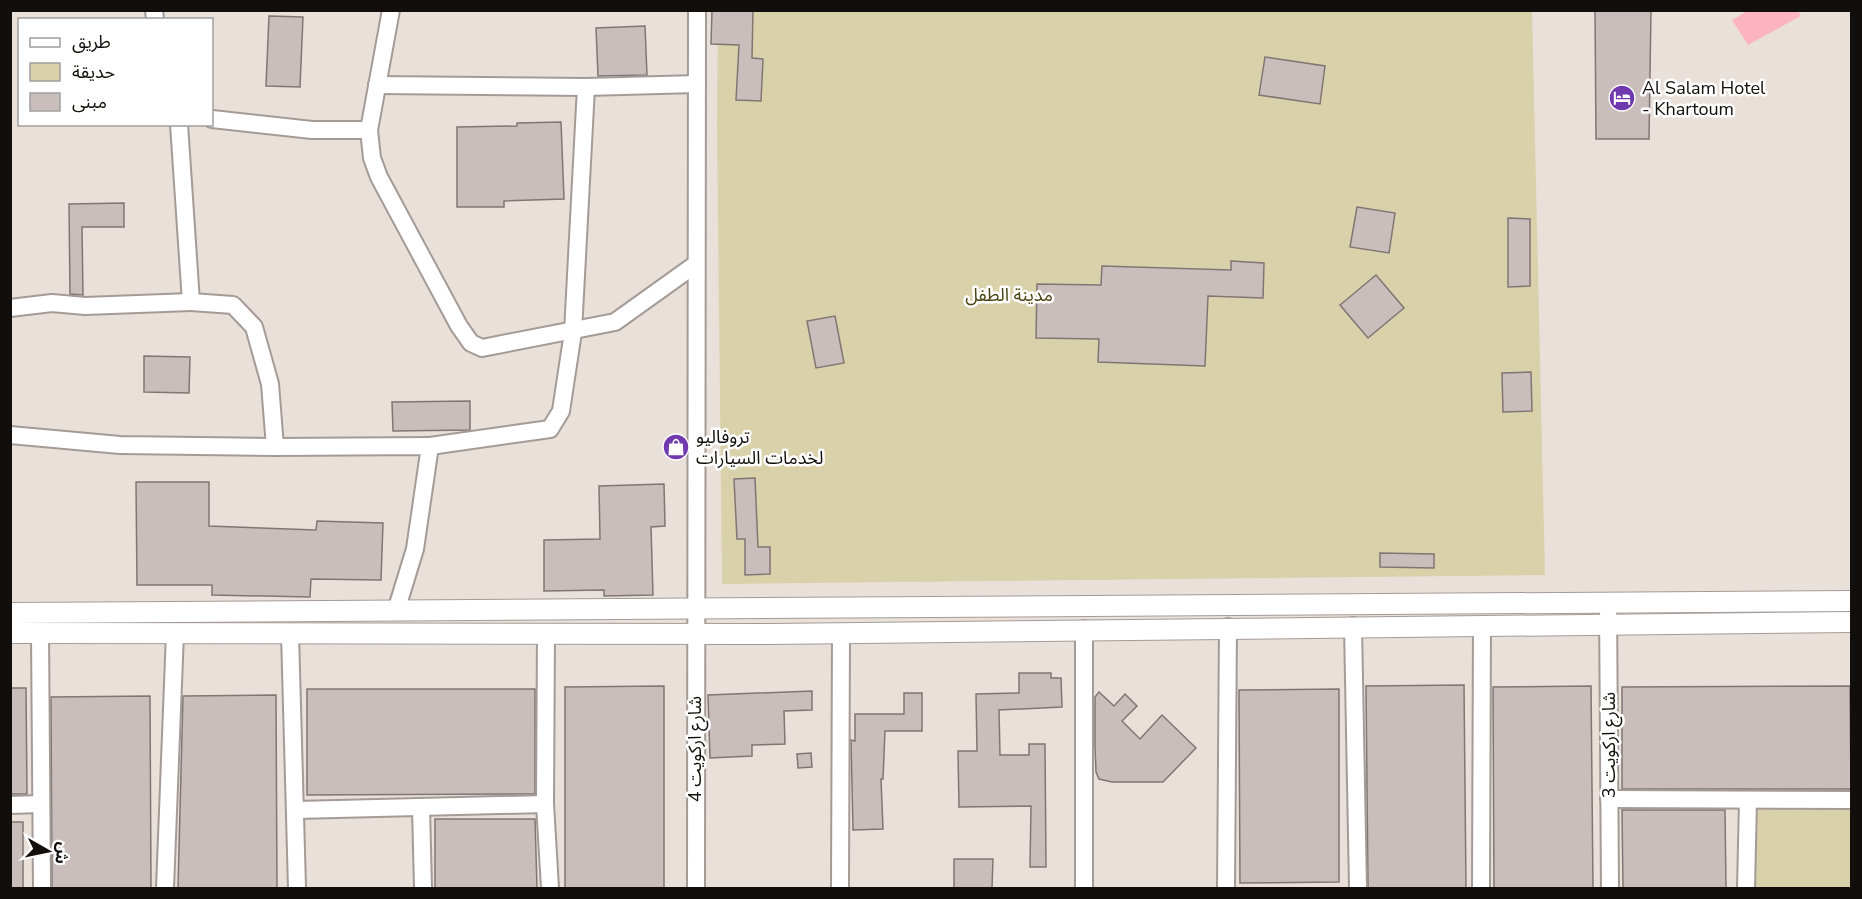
<svg xmlns="http://www.w3.org/2000/svg" width="1862" height="899" font-family="'Nunito Sans','Noto Sans Arabic',sans-serif">
<rect width="100%" height="100%" fill="#e9e0da"/>
<g fill="#d8d1aa">
<polygon points="718,11 1532,11 1545,575 722,584 717,126"/>
<polygon points="1850,805 1851,888 1752,888 1752,809"/>
</g>
<polygon fill="#fcb5c0" points="1749,10 1798,11 1801,16 1748,45 1732,20"/>
<g fill="#c9bebc" stroke="#807673" stroke-width="1.5">
<polygon points="712,10 753,10 752,58 763,59 761,101 736,100 739,45 711,44"/>
<polygon points="1595,10 1651,10 1649,139 1596,139"/>
<polygon points="269,16 303,17 300,87 266,86"/>
<polygon points="645,26 647,75 598,76 596,28"/>
<polygon points="1265,57 1325,66 1320,104 1259,95"/>
<polygon points="561,122 564,199 504,201 504,207 457,207 457,127 517,126 517,123"/>
<polygon points="124,203 124,227 82,227 83,295 70,294 69,204"/>
<polygon points="1357,207 1395,213 1389,253 1350,247"/>
<polygon points="1508,218 1530,219 1530,286 1508,287"/>
<polygon points="1231,261 1264,263 1263,298 1208,296 1205,366 1098,362 1099,339 1036,338 1037,284 1101,285 1102,266 1231,270"/>
<polygon points="1376,275 1404,308 1368,338 1340,305"/>
<polygon points="835,316 844,363 816,368 807,321"/>
<polygon points="144,356 190,357 189,393 144,392"/>
<polygon points="1531,372 1532,411 1503,412 1502,373"/>
<polygon points="470,401 470,430 393,431 392,402"/>
<polygon points="755,478 758,547 770,547 770,574 745,575 745,539 737,539 734,479"/>
<polygon points="136,482 209,482 209,526 316,530 317,521 383,523 381,580 311,579 310,597 212,595 212,585 137,585"/>
<polygon points="664,484 665,526 651,527 653,595 604,596 604,590 544,591 544,540 600,539 599,486"/>
<polygon points="1380,553 1434,554 1434,568 1380,567"/>
<polygon points="1019,673 1051,673 1051,678 1061,678 1062,707 999,710 1000,755 1029,755 1029,744 1045,744 1046,867 1030,867 1031,806 959,807 958,751 977,751 976,694 1019,693"/>
<polygon points="1464,685 1466,888 1368,888 1366,686"/>
<polygon points="664,686 664,888 565,888 565,687"/>
<polygon points="1591,686 1593,888 1494,888 1493,687"/>
<polygon points="1850,686 1851,789 1622,789 1622,687"/>
<polygon points="10,688 26,688 27,794 10,794"/>
<polygon points="307,689 535,689 535,794 307,795"/>
<polygon points="1339,689 1339,882 1240,883 1239,690"/>
<polygon points="812,691 812,710 784,711 785,744 752,745 752,756 710,758 708,695"/>
<polygon points="1099,692 1114,706 1125,694 1137,706 1122,721 1140,739 1162,715 1196,748 1163,782 1112,782 1099,779 1096,772 1095,746 1095,697"/>
<polygon points="904,693 922,693 922,731 885,731 883,779 881,779 883,829 853,830 851,740 855,741 855,714 904,714"/>
<polygon points="276,695 277,888 178,888 183,696"/>
<polygon points="150,696 151,888 52,888 51,697"/>
<polygon points="811,753 812,767 798,768 797,754"/>
<polygon points="1622,810 1725,810 1726,888 1623,888"/>
<polygon points="435,819 535,819 537,888 435,888"/>
<rect x="10" y="822" width="13" height="66"/>
<polygon points="954,859 993,859 992,888 954,888"/>
</g>
<g fill="none" stroke-linecap="round" stroke-linejoin="round">
<defs>
<g id="minor">
<polyline points="154,10 155,20"/>
<polyline points="377,85 586,87 697,84"/>
<polyline points="212,119 312,130 369,130 372,158 379,177 459,326 471,343 482,348 615,322 696,264"/>
<polyline points="179,124 191,302 233,305 254,327 270,384 275,447 430,446 415,549 396,611"/>
<polyline points="369,130 391,10"/>
<polyline points="10,308 52,303 85,306 191,302"/>
<polyline points="10,435 120,445 275,447"/>
<polyline points="430,446 550,429 561,411 573,332 586,87"/>
<polyline points="1608,602 1610,888"/>
<polyline points="1353,626 1358,888"/>
<polyline points="40,633 42,888"/>
<polyline points="290,633 297,888"/>
<polyline points="546,633 545,804 550,888"/>
<polyline points="1609,799 1852,800"/>
<polyline points="10,805 41,804"/>
<polyline points="421,808 423,888"/>
<polyline points="296,810 545,804"/>
<polyline points="165,888 175,633"/>
<polyline points="696,888 697,10"/>
<polyline points="840,888 841,633"/>
<polyline points="1084,888 1084,629"/>
<polyline points="1226,888 1228,627"/>
<polyline points="1481,888 1482,625"/>
<polyline points="1746,888 1748,800"/>
</g>
<g id="tertiary">
<polyline points="10,613 1852,601"/>
<polyline points="10,633 771,634 1852,622"/>
</g>
</defs>
<use href="#minor" stroke="#a49b96" stroke-width="20"/>
<use href="#tertiary" stroke="#a49b96" stroke-width="22"/>
<use href="#minor" stroke="#fff" stroke-width="16"/>
<use href="#tertiary" stroke="#fff" stroke-width="20"/>
</g>
<defs>
<symbol id="hotel-disc" viewBox="-11 -11 22 22"><circle r="9.5" fill="#7039af" stroke="#fff"/><path d="M-6-4.5h1.5V1H6V5H4.5V3h-9V5H-6ZM-4 0a1.8 1.8 0 1 1 3.6 0ZM.5 0V-2.5h3Q6-2.5 6 0Z" fill="#fff"/></symbol>
<symbol id="shop-disc" viewBox="-11 -11 22 22"><circle r="9.5" fill="#7039af" stroke="#fff"/><path d="M-5-2.5h2.3a2.7 3.5 0 0 1 5.4 0H5L5.5 6h-11ZM-1.5-2.5h3a1.5 2.3 0 0 0-3 0Z" fill="#fff"/></symbol>
</defs>
<g fill-rule="evenodd">
<use href="#hotel-disc" x="1607" y="83" width="30" height="30"/>
<use href="#shop-disc" x="661" y="432" width="30" height="30"/>
</g>
<g text-anchor="middle" dominant-baseline="central" stroke-width="5" stroke-linejoin="round" paint-order="stroke">
<g font-size="18" fill="#110e0c" stroke="#fff" text-anchor="start">
<text x="1642" y="88">Al Salam Hotel<tspan x="1642" dy="21">- Khartoum</tspan></text>
<text x="696" y="437">تروفاليو<tspan x="696" dy="21">لخدمات السيارات</tspan></text>
</g>
<g font-size="18" fill="#4b4311" stroke="#fff">
<text x="1009" y="295">مدينة الطفل</text>
</g>
<g font-size="18" fill="#110e0c" stroke="#fff">
<text transform="translate(1609 745) rotate(-90)">شارع اركويت 3</text>
<text transform="translate(695 749) rotate(-90)">شارع اركويت 4</text>
</g>
</g>
<rect width="1862" height="899" fill="none" stroke="#110e0c" stroke-width="24"/>
<rect x="18" y="18" width="195" height="108" fill="#ffffff" stroke="#a09f9e" stroke-width="1.5"/>
<rect x="30" y="38" width="30" height="9" fill="#ffffff" stroke="#a09f9e" stroke-width="1.5"/>
<text x="72" y="48" font-size="18" fill="#110e0c">طريق</text>
<rect x="30" y="63" width="30" height="18" fill="#d8d1aa" stroke="#a09f9e" stroke-width="1.5"/>
<text x="72" y="78" font-size="18" fill="#110e0c">حديقة</text>
<rect x="30" y="93" width="30" height="18" fill="#c9bebc" stroke="#a09f9e" stroke-width="1.5"/>
<text x="72" y="108" font-size="18" fill="#110e0c">مبنى</text>
<g transform="translate(48 851) rotate(99)" stroke="#ffffff" stroke-width="4.5" paint-order="stroke">
<path d="M0-4.5L10 22L0 15L-10 22Z" fill="#110e0c"/>
<text y="-9" font-size="16" font-weight="bold" text-anchor="middle" fill="#110e0c">ش</text>
</g>
</svg>
